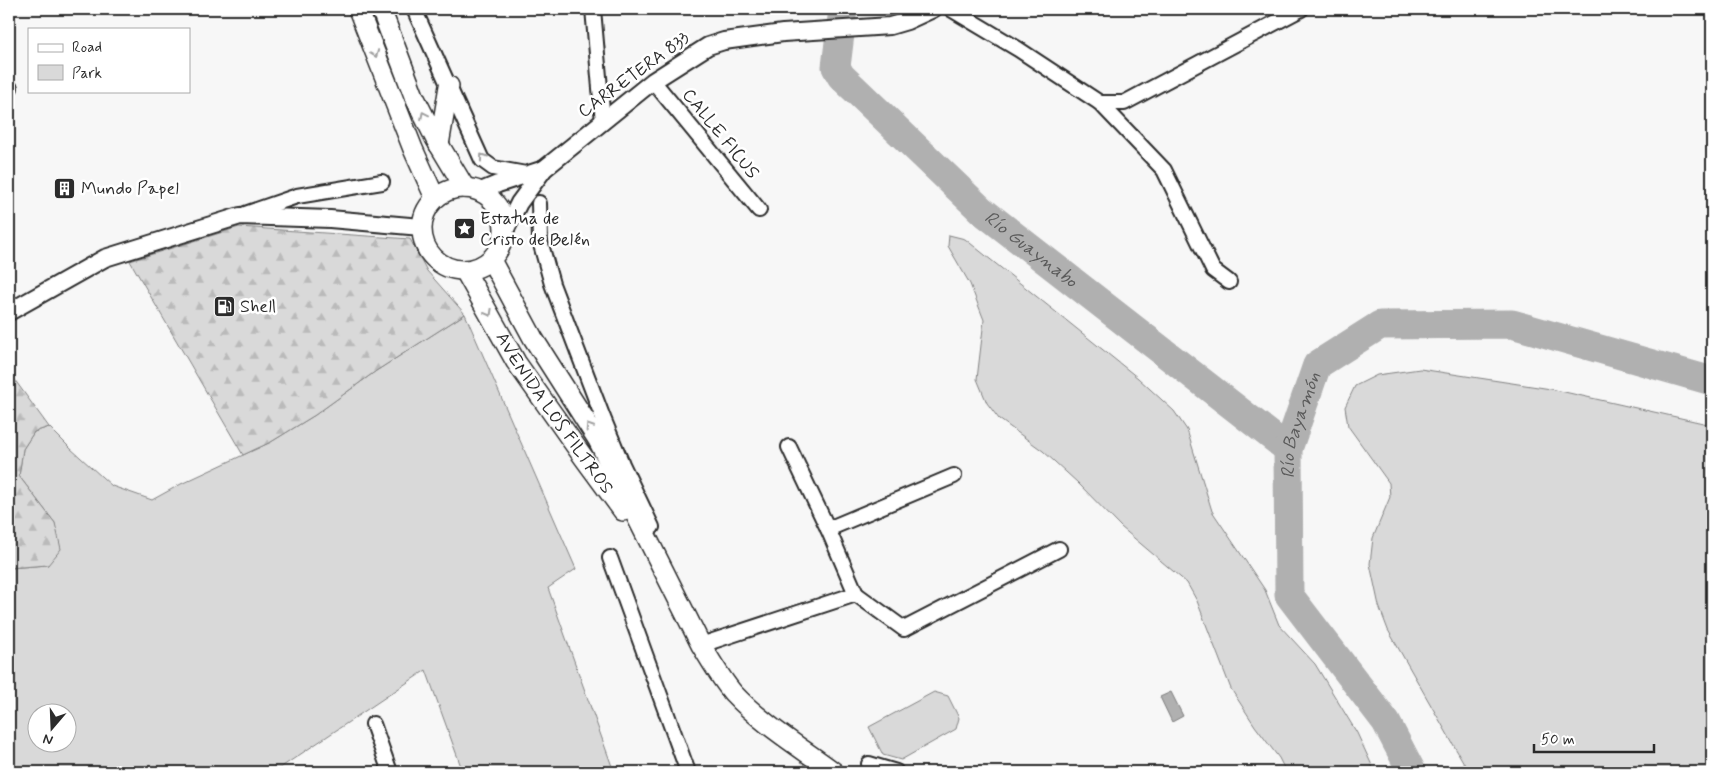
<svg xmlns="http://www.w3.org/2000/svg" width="1721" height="781" font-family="Mynerve,sans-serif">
<defs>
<pattern id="forest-firs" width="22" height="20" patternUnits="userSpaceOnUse" patternTransform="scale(1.25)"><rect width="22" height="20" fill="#d9d9d9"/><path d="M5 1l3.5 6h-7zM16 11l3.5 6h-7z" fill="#bababa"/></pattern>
</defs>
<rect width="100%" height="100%" fill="#f7f7f7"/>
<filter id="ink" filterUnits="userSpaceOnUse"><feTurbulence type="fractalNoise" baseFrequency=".02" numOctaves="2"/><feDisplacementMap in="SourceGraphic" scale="10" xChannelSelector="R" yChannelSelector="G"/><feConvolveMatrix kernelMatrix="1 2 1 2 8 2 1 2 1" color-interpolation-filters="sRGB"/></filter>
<g filter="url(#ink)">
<g fill="#d9d9d9" stroke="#828282" fill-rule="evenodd">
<polygon points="949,235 965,239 1138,378 1174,411 1187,430 1212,511 1265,590 1279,625 1315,664 1357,733 1375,772 1286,772 1279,758 1255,726 1231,689 1197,601 1187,583 1121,527 1078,483 1043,451 999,419 987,403 977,379 984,320 970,284 948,246"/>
<path d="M465 314 576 569 548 588 614 772H463L426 670 274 772H9V568L48 565 55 523 19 476 23 449 34 432 49 427 70 448 112 486 152 500 181 484 271 442 315 415 376 371ZM38 714H68V744H38Z"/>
<polygon points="1420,369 1551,389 1712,425 1712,772 1469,772 1388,630 1379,606 1370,564 1373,538 1390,497 1389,483 1348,426 1345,407 1355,386 1377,375"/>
<polygon points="934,692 948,696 959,718 956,729 901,760 883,755 869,727"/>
</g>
<g fill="url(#forest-firs)" stroke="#828282">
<polygon points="239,227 410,239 427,271 465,314 376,371 315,415 271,442 243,455 130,261"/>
<polygon points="9,372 49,427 34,432 23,449 19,476 55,523 61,549 48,565 9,568"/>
</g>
<polygon fill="#b0b0b0" stroke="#7b7b7b" points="1171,692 1183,716 1172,722 1160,697"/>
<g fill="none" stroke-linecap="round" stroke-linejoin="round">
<g stroke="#b0b0b0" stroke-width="29">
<path id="s1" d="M843 9 836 67 841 76 981 210 1288 449"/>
<path id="s2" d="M1412 772 1386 722 1289 595 1288 449 1317 365 1380 325 1512 324 1712 381"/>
</g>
<defs>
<g id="minor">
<polyline points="414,9 482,160 493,168 526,174"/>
<polyline points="593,9 603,122"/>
<polyline points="951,9 1018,49 1100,103 1164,170 1213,270 1229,282"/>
<polyline points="653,81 759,210"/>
<polyline points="9,89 10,88"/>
<polyline points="1100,103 1124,103 1301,9"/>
<polyline points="539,203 540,241 552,284 603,418 622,464 652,527"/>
<polyline points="245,214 297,196 382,182"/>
<polyline points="789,447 828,529 856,594"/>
<polyline points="828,529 954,476"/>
<polyline points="610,558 688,772"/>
<polyline points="701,645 856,594 904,629 1059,549"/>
<polyline points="373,724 390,772"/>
<polyline points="869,764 896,772"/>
</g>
<g id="tertiary">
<polyline points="481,191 498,184 544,169"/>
<polyline points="505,231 519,203 544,169 653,81 708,46 724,41 783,33 890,26 907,21 933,9"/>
<polyline points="9,312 105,258 240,216 330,219 421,227"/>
</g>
<g id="secondary">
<polyline points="358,9 413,149 435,198"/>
<polyline points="381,9 414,96 435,138 465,188"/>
<polyline points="439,145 449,86"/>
<circle cx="463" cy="229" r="41"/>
<path d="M491 260 533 338 598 440 701 645C711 661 721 679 733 693 762 724 800 747 834 772"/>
<path id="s3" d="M465 271 516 362 584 458 623 511"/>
</g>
</defs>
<use href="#minor" stroke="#2b2b2b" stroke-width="18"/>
<use href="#tertiary" stroke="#2b2b2b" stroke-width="20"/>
<use href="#secondary" stroke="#2b2b2b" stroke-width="22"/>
<use href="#minor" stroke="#fff" stroke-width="14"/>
<use href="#tertiary" stroke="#fff" stroke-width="16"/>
<use href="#secondary" stroke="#fff" stroke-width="19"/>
</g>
<defs><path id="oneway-chevron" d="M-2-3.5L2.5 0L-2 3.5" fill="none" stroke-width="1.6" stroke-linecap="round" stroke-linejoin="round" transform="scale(1.25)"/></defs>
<g stroke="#a0a0a0">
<use href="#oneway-chevron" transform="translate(375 54) rotate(69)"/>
<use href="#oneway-chevron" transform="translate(424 115) rotate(-116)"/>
<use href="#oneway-chevron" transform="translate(483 157) rotate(-126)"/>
<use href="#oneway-chevron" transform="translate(489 313) rotate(61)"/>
<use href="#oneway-chevron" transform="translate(589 427) rotate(-122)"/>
</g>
</g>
<defs>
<symbol id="building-square" viewBox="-11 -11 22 22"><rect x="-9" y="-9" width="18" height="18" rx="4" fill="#2b2b2b" stroke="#fff"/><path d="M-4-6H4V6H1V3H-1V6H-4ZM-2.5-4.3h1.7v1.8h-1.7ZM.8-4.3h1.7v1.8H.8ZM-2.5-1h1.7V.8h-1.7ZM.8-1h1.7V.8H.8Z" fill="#fff"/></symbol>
<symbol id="sight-square" viewBox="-11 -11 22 22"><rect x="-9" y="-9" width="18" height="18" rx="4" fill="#2b2b2b" stroke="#fff"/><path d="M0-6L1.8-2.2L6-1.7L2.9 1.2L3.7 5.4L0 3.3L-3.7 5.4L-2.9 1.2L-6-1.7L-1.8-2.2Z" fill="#fff"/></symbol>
<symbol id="fuel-square" viewBox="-11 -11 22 22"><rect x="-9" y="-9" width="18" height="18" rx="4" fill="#2b2b2b" stroke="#fff"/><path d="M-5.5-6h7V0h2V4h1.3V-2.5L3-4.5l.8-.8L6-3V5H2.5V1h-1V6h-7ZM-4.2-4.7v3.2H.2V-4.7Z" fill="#fff"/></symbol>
</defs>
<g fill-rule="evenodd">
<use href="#building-square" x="52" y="176" width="25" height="25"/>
<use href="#sight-square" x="452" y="216" width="25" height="25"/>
<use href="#fuel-square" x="212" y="294" width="25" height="25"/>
</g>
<g text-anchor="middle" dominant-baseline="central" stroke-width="5" stroke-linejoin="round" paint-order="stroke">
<g font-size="18" fill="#2b2b2b" stroke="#fff">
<text transform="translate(634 75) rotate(-36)">CARRETERA 833</text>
<text transform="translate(720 134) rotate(51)">CALLE FICUS</text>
<text stroke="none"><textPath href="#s3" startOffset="168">AVENIDA LOS FILTROS</textPath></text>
</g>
<g font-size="18" fill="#2b2b2b" stroke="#fff" text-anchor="start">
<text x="81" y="189">Mundo Papel</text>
<text x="480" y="219">Estatua de<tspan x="480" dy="21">Cristo de Belén</tspan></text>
<text x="240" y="307">Shell</text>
</g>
<g font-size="19" font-style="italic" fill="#5a5a5a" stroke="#fff">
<text stroke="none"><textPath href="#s1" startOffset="326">Río Guaynabo</textPath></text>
<text stroke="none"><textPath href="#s2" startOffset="388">Río Bayamón</textPath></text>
</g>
</g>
<rect width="1721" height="781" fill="none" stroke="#fff" stroke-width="30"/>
<rect x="15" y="15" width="1691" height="751" fill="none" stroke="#2b2b2b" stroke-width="2" filter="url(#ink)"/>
<rect x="28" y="28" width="162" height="65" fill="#ffffff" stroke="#aaaaaa"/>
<rect x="38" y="44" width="25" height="8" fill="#ffffff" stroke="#aaaaaa"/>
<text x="72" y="52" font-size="15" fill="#2b2b2b">Road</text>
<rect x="38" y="65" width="25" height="15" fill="#d9d9d9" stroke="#aaaaaa"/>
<text x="72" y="78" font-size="15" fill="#2b2b2b">Park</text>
<g transform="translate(52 728) rotate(199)"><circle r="24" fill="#ffffff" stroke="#aaaaaa"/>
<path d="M0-4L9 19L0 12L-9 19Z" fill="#2b2b2b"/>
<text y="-8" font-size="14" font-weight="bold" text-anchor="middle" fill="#2b2b2b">N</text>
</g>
<path d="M1534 744v8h120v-8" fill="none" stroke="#2b2b2b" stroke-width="2.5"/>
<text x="1541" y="744" font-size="15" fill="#2b2b2b" stroke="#ffffff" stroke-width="4" paint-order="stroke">50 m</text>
</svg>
